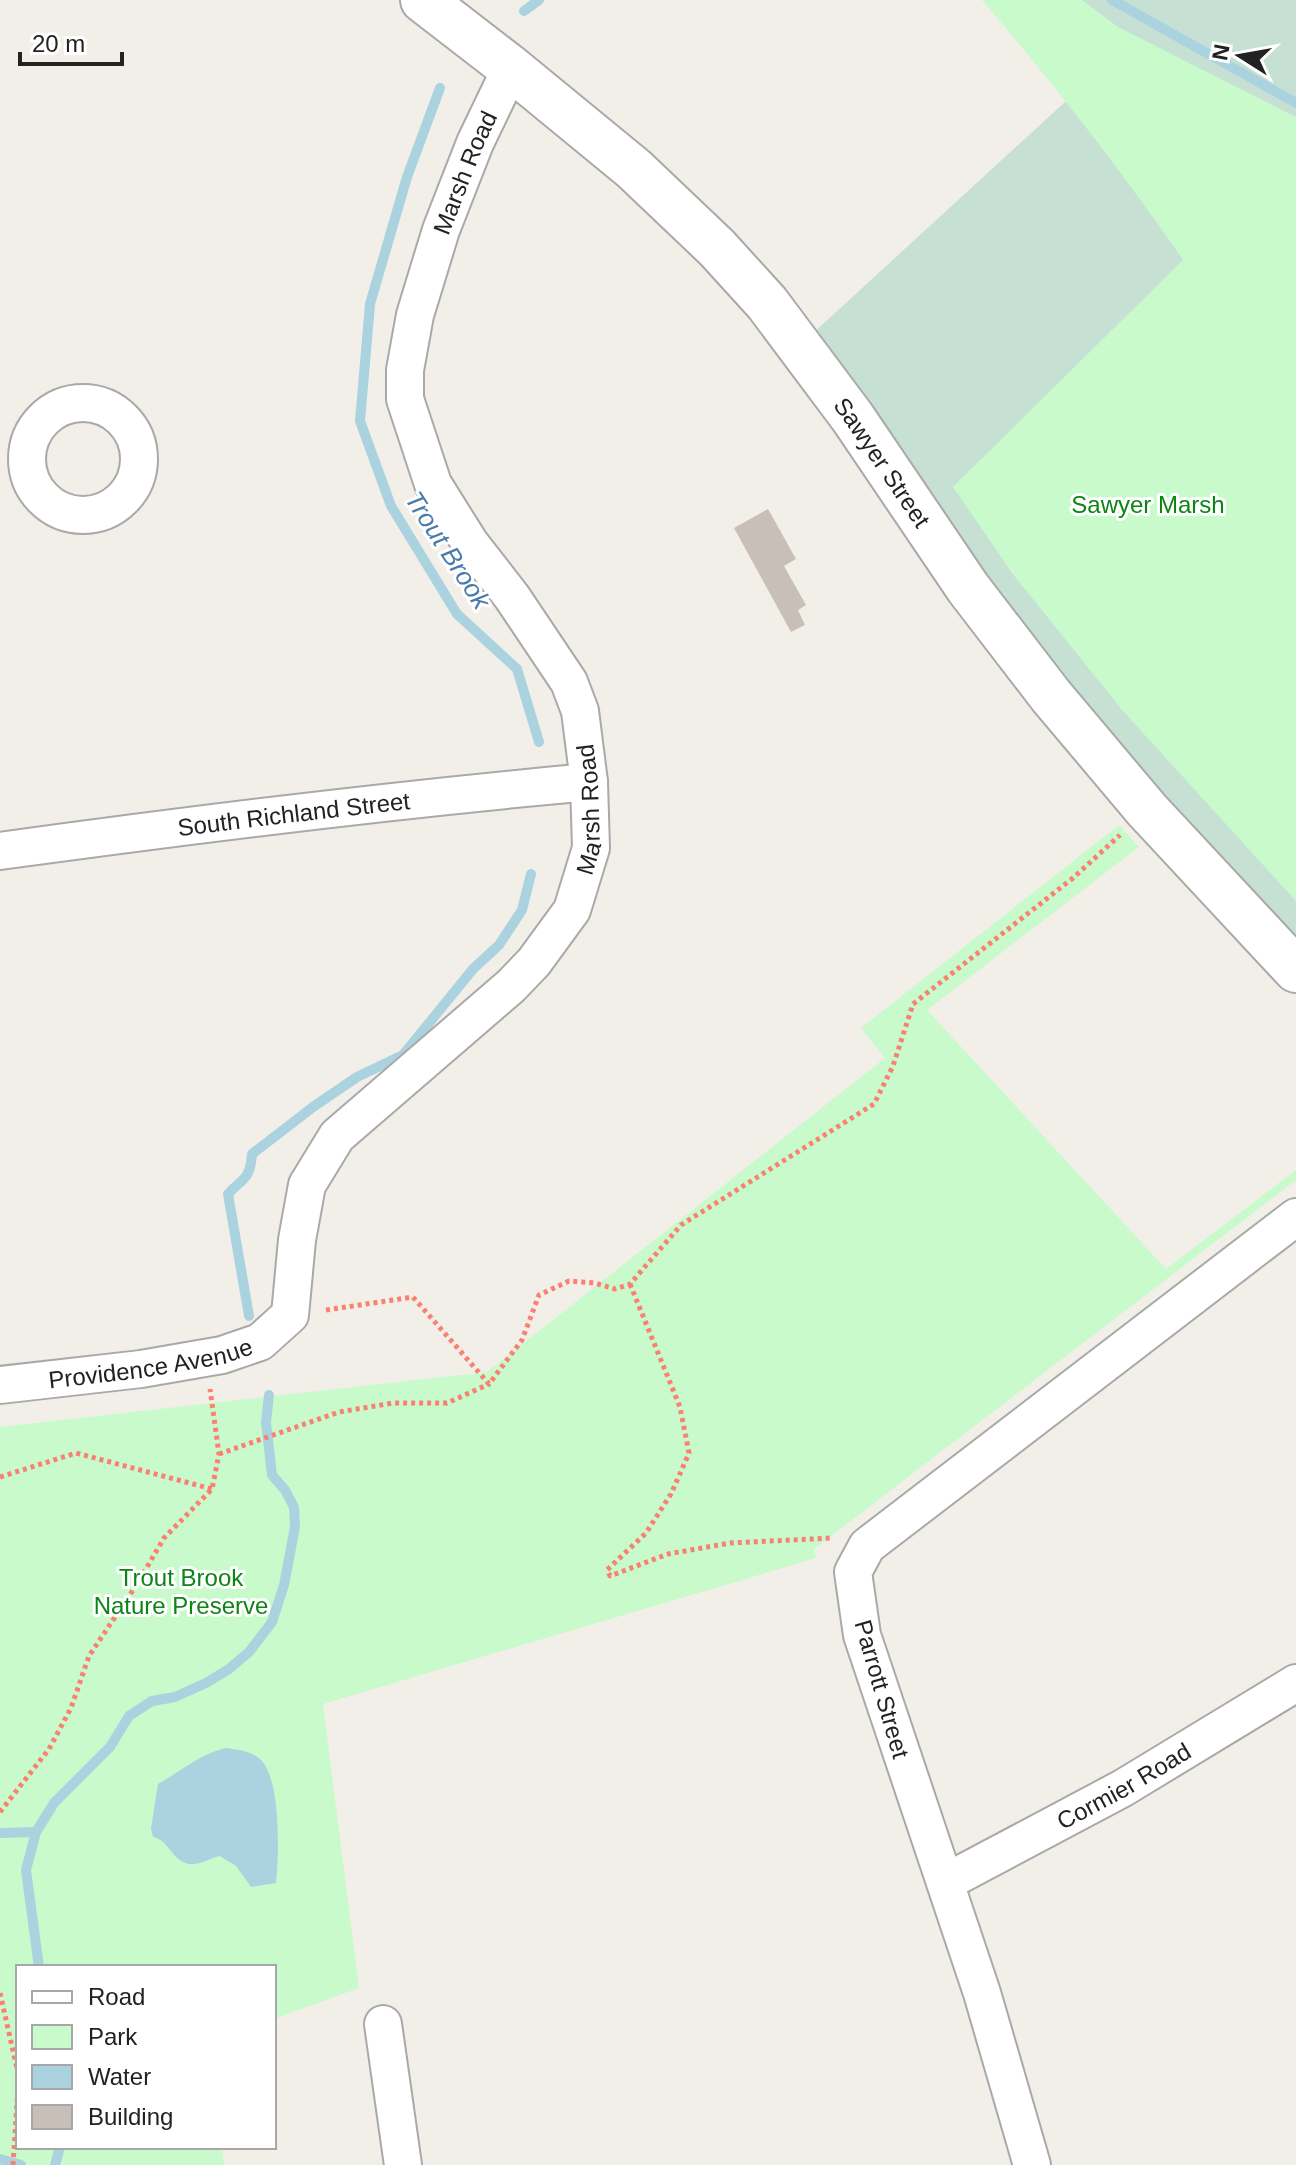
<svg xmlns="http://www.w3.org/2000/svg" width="1296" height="2165" font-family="Arial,sans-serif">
<rect width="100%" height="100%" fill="#f2efe9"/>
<polygon fill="#c6e0d4" points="996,0 1296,0 1296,970 799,346 1090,79"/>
<g fill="#c8facc">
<path d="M982 0H1082L1118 27 1296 117V901L1123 711 1012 573 953 487 1183 260C1121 170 1053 83 982 0Z"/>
<polygon points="1119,825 1139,847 927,1010 1166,1269 1296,1170 1296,1180 814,1549 816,1558 323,1704 359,1988 274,2019 274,1967 18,1967 18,2147 222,2147 224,2165 0,2165 0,1427 487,1372 885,1058 861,1028"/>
</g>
<path fill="#aad3df" d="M226 1748C238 1750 252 1751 261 1760 281 1780 279 1856 276 1883L251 1887 236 1866 220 1856C211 1858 197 1866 189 1864 172 1861 169 1840 153 1837L151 1828 158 1784C182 1771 199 1754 226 1748Z"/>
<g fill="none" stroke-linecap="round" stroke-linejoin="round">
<g stroke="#aad3df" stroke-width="10">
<polyline points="1112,0 1296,103"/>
<polyline points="524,11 539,0"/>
<polyline points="440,88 407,177 370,304 360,421 391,506 457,614 517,669 539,742"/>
<path d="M249 1316 228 1194C243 1178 250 1180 252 1154L313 1107 357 1077 403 1055 473 969 499 945 522 910 531 874"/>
<polyline points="0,1833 36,1832"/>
<polyline points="39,1967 26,1870 36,1832 54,1803 110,1747 129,1716 152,1701 175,1697 206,1683 229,1669 249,1652 272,1622 284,1585 295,1527 294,1507 285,1490 272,1475 266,1422 269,1395"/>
<polyline points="0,2159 21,2165"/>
<polyline points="55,2165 60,2147"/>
</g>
</g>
<polygon fill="#c7bfb8" points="768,509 796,559 784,566 806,605 798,610 805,625 791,632 734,528"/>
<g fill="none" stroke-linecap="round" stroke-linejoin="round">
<defs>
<g id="minor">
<circle cx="83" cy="459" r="56"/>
<path id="s1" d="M0 851C196 824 392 800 589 782"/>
<path id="s2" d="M0 1385 141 1369 222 1355 260 1342 290 1315 297 1240 307 1185 337 1136 511 986 534 962 572 910 591 848 589 782 580 711 569 682 512 597 470 543 433 484 405 399V370L415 315 441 230 475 143 511 68"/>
<path id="s3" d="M946 1882 1123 1788 1296 1683"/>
<polyline points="383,2024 403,2165"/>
<polyline points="1032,2165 982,1993 862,1635 853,1572 867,1546 1296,1217"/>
</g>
<g id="tertiary">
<path id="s4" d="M423 0 511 68 634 169 717 248 767 303 853 418 968 588 1051 696 1147 810 1296 970"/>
</g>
</defs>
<use href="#minor" stroke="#a9a9a9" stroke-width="40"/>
<use href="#tertiary" stroke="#a9a9a9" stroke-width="48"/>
<g stroke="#fa8072" stroke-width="5" stroke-dasharray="4 4" stroke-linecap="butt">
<polyline points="630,1284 680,1407 689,1453 671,1494 646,1533 607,1570 610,1576 668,1554 730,1543 832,1538"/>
<polyline points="326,1310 413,1297 489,1384 522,1340 539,1295 569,1281 595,1283 615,1289 630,1284 681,1225 874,1104 893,1066 913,1004 1073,878 1120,835"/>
<polyline points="219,1454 339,1412 393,1403 447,1403 489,1384"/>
<polyline points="0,1477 76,1453 212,1489"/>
<polyline points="0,1812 49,1749 71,1708 89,1656 137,1584 164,1538 212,1489 219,1454 210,1389"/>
<polyline points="0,1993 18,2073"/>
<polyline points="13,2165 18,2088"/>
</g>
<use href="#minor" stroke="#fff" stroke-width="36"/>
<use href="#tertiary" stroke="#fff" stroke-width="44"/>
</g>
<g text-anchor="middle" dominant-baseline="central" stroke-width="6" stroke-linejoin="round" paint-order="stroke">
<g font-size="24" fill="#222" stroke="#fff">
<text stroke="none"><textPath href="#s2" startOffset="1620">Marsh Road</textPath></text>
<text stroke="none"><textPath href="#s4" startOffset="656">Sawyer Street</textPath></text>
<text stroke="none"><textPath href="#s2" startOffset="924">Marsh Road</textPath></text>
<text stroke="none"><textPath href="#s1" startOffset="296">South Richland Street</textPath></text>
<text stroke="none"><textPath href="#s2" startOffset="152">Providence Avenue</textPath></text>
<text transform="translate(882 1689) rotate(74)">Parrott Street</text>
<text stroke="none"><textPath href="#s3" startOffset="202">Cormier Road</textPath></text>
</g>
<g font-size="24" fill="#0c8416" stroke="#fff">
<text x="1148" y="504">Sawyer Marsh</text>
<text x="181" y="1577">Trout Brook<tspan x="181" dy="28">Nature Preserve</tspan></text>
</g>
<g font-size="26" font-style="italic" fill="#4a7aab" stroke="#fff">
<text transform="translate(448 550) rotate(57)">Trout Brook</text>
</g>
</g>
<rect x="16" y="1965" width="260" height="184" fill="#ffffff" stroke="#a7a7a7" stroke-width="2"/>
<rect x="32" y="1991" width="40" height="12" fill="#ffffff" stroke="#a7a7a7" stroke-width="2"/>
<text x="88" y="2005" font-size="24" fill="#222222">Road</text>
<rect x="32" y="2025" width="40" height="24" fill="#c8facc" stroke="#a7a7a7" stroke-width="2"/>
<text x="88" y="2045" font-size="24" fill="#222222">Park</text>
<rect x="32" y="2065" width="40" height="24" fill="#aad3df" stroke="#a7a7a7" stroke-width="2"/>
<text x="88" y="2085" font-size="24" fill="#222222">Water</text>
<rect x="32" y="2105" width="40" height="24" fill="#c7bfb8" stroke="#a7a7a7" stroke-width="2"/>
<text x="88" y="2125" font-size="24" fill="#222222">Building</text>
<g transform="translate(1240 56) rotate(281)" stroke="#ffffff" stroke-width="6" paint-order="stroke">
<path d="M0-6L14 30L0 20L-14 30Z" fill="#222222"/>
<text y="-12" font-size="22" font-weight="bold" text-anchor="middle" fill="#222222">N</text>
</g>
<path d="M20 52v12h102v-12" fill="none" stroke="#222222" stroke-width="4"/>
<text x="32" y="52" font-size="24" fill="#222222" stroke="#ffffff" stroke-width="6" paint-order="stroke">20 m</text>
</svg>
